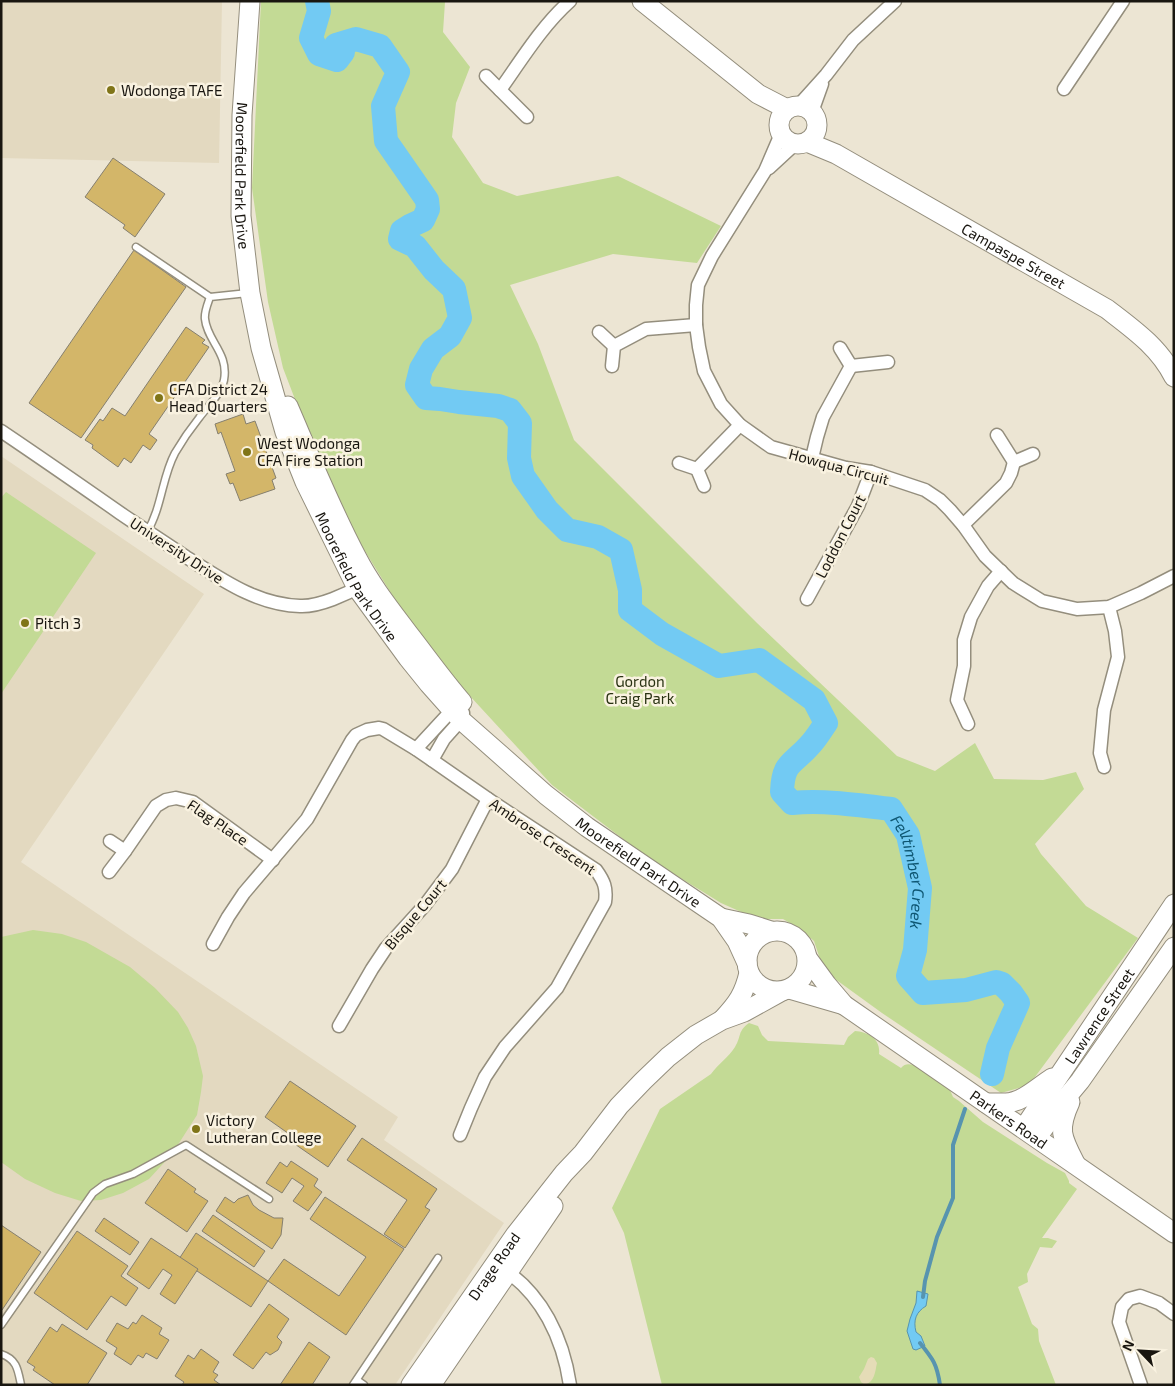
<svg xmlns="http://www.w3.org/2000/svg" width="1175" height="1386" font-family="'Exo 2',sans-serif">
<rect width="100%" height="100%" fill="#ece5d3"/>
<g fill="#e3d9c0">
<polygon points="1,1 222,1 219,163 1,158"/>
<polygon points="1,456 204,594 21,862 398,1117 384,1140 504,1223 395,1385 1,1385"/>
</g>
<g fill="#c3da95">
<polygon points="261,1 445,2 443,32 470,67 456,103 452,137 483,183 517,196 618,176 721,226 697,263 613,254 510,285 538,344 574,440 757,623 897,756 935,771 975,743 994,779 1043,780 1076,772 1084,789 1035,844 1041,854 1086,906 1138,938 1029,1085 1001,1093 882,1013 824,971 814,941 800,929 783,919 757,919 721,903 648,858 552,785 423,645 334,501 283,368 268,302 252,188"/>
<polygon points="6,492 96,553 1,694 1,498"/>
<polygon points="33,930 62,934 86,942 130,967 155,988 178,1012 188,1028 196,1046 203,1076 201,1092 197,1115 172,1154 149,1179 123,1193 101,1200 81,1201 55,1193 25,1179 1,1162 1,937"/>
<path d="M749 1023 758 1026 762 1035 768 1041 844 1045 848 1037 855 1031C868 1032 881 1039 879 1054L901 1068C905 1063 909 1064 914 1065L950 1090 953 1097 959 1101 983 1122 1047 1163 1065 1173 1069 1181V1183L1077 1189 1042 1238H1048L1057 1241 1052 1248 1040 1247 1027 1274 1028 1282 1018 1287 1032 1324 1038 1329 1039 1341 1056 1385H662L624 1233 612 1208 660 1109 711 1074C718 1064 729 1057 735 1047 742 1035 737 1032 749 1023Z"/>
</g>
<path fill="#e5dcb7" d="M871 1357 874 1358 877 1363C875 1372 875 1381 865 1385L861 1382 859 1377 864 1369 868 1359Z"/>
<path fill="#72caf3" stroke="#5794af" d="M917 1291 928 1294 926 1306C916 1312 913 1320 916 1332L921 1336 925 1346 916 1350 913 1349 907 1331 910 1319 916 1303Z"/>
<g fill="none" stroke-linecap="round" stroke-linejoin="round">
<g stroke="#5794af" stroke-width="4">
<polyline points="923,1297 925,1281 937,1237 953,1198 953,1145 965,1109"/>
<path d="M920 1343C933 1359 937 1364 940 1385"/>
</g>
<path stroke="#72caf3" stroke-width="24" id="s1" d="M317 1 319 11 311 38 319 54 337 60 343 52 336 45 356 39 380 46 398 72 383 106 386 141 427 200 428 209 423 220 410 226 402 231 400 239 415 246 434 270 454 289 460 318 450 336 433 349 421 369 417 385 426 398 440 399 459 402 498 406 510 410 520 423 519 458 523 476 547 510 567 530 598 537 621 550 630 590V610L662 634 719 666 759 660 814 700 826 723C821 730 816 739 809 746 792 765 783 762 782 792L792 803C825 800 858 805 891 809L908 835 920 888 915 950 908 976 923 993 966 990 996 982 1002 984 1011 993 1018 1003 998 1048 992 1074"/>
</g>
<g fill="#d3b669" stroke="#857f6f">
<polygon points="113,158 165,194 135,237 123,228 125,225 85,197"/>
<polygon points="134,250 186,287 81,438 29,403"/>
<polygon points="186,327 205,340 202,343 209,347 149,434 157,440 150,450 143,445 131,463 124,458 118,467 92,448 93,445 85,440 100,419 103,421 112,408 125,416"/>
<polygon points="243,414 246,424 255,421 276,478 272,480 275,489 240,501 233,483 230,484 226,474 235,471 221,432 218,434 215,424"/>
<polygon points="290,1081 356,1126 328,1167 289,1140 292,1136 265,1117"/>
<polygon points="362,1138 437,1189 425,1207 430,1210 405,1248 384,1234 407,1200 347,1160"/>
<polygon points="291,1161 318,1179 314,1186 322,1192 308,1211 293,1201 304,1186 292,1178 282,1193 266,1183 280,1162 287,1167"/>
<polygon points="168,1169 196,1189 194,1192 208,1201 187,1232 145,1203"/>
<polygon points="248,1195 253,1205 259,1210 274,1218 283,1218 281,1235 272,1249 216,1211 225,1197 234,1203 238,1199"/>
<polygon points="325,1197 404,1249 346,1335 268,1281 284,1259 339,1296 366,1257 310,1219"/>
<polygon points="213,1215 265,1251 254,1267 202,1231"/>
<polygon points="104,1218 139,1242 130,1255 95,1231"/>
<polygon points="1,1225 41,1252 2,1310 1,1309"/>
<polygon points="77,1231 128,1266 121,1276 138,1288 126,1306 111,1296 87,1330 34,1293"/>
<polygon points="196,1233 268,1281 251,1307 179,1259"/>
<polygon points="151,1238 198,1269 175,1304 160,1294 172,1275 163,1269 149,1289 127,1274"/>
<polygon points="269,1304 289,1319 277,1337 282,1342 278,1350 270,1355 266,1352 253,1369 233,1355"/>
<polygon points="142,1315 162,1328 159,1334 169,1340 157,1359 146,1353 143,1358 138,1355 131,1365 114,1354 117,1348 106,1341 117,1323 128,1329 133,1322 136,1324"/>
<polygon points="62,1324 107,1353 87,1385 55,1385 33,1370 35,1367 27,1362 50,1327 57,1332"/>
<polygon points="309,1342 330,1357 312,1385 280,1385"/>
<polygon points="201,1349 219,1362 213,1372 218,1375 214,1380 221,1385 182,1385 184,1382 175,1376 188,1355 194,1359"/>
</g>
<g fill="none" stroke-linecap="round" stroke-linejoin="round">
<defs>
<g id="lane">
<polyline points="136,247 210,297"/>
<path d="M147 532C162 507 162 477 175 453 182 441 191 428 199 418 207 407 221 394 224 380 229 353 207 341 205 319 204 312 208 303 210 297L248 293"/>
<polyline points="1,1325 93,1193 105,1184 133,1174 186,1145 269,1199"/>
<path d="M1 1354C17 1359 18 1370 21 1385"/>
<polyline points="357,1380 364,1385"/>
<polyline points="353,1385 438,1258"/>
</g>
<g id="street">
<polyline points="486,76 527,117"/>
<polyline points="1064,89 1123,1"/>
<path d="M500 90C522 59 542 26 570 1"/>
<polyline points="799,105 826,75 853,40 895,1"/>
<polyline points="812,112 822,84"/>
<polyline points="781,134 765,171 712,256 698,285 696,305 696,325 699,347 704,371 721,404 740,425 771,447 846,468 871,472 925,490 940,500 950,510 963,525 985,556 1013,583 1042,601 1077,609 1109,607 1141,593 1174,576"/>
<polyline points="769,168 795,144"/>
<polyline points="599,332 614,346"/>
<polyline points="612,366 614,346 646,329 696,325"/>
<polyline points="851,366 888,362"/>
<path d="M1 431C41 458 80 485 120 513 142 528 164 542 186 557 221 579 257 605 300 606 319 607 347 594 364 584"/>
<polyline points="997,435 1014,462 1033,454"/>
<polyline points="812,458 817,437 823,417 851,366 840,348"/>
<polyline points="679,463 697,469"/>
<polyline points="704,486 697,469 740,425"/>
<polyline points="963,525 1006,483 1011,473 1014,462"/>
<polyline points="807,599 858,506 871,472"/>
<polyline points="968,724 957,700 964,666 964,640 971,617 988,586 1001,571"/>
<polyline points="416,749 452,710 458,708"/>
<polyline points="432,760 444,739 461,720 463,713"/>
<polyline points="1104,767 1100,753 1104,710 1118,657 1115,631 1109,607"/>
<polyline points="110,841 125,851"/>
<polyline points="109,872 125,851 156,806 166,800 176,798 193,802 273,860"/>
<path d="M213 944 228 917 244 893 307 819 352 740 356 735 367 730 379 728 383 729 416 749 488 799 596 870C604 881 607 888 605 902L557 988 505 1047 485 1077 471 1108 460 1135"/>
<polyline points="339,1026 372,969 386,948 425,905 452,869 488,799"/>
<path d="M502 1268C542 1294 563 1338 570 1385"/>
<polyline points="1141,1385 1119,1322 1122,1307 1129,1299 1140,1296 1159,1303 1174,1314"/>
</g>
<g id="secondary">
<path id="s2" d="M250 1 242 115 241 216 250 293 261 348 285 432 305 482 357 588 408 658 429 684 461 720 546 795 587 827 721 918 737 941 747 963"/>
<polyline points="642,1 758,94 787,109"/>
<circle cx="798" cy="125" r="19"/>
<path id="s3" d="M807 142 836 154 1107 309C1133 329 1159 347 1174 377"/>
<path d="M288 406C310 457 331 509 357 558 371 585 390 609 408 633 426 656 443 680 462 702"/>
<polyline points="721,918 749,924 771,931"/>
<circle cx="777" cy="961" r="30"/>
<path id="s4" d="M808 959 827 985 844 1005 1174 1233"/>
<polyline points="789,989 844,1005"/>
<path d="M723 1019C738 1003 744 994 749 973"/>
<path d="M1070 1102C1057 1130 1062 1138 1075 1163"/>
<path d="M986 1103C992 1103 999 1103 1006 1103 1023 1102 1038 1087 1052 1078"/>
<path id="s5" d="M1024 1128 1174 904"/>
<polyline points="1037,1137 1065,1099 1080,1081 1174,947"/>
<path id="s6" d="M411 1385 516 1234 564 1173 583 1153 619 1106 643 1081 668 1057 696 1035 722 1020 744 1012 782 991"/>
<polyline points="431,1385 553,1206"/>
</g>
</defs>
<use href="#lane" stroke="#948e7d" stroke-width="9"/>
<use href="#street" stroke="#948e7d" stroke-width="15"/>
<use href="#secondary" stroke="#948e7d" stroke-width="21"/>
<use href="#lane" stroke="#fff" stroke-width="6"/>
<use href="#street" stroke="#fff" stroke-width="12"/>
<use href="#secondary" stroke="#fff" stroke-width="19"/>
</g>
<g fill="#807518" stroke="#f9f2e0" stroke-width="2">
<circle cx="111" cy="90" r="5"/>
<circle cx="159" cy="398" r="5"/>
<circle cx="247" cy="452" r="5"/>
<circle cx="25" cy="623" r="5"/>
<circle cx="196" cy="1129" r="5"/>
</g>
<g text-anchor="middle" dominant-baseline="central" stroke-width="5" stroke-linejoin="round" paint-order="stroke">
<g font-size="15" fill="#191610" stroke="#f9f2e0" text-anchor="start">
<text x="121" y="90">Wodonga TAFE</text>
<text x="169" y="389">CFA District 24<tspan x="169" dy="17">Head Quarters</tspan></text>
<text x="257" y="443">West Wodonga<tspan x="257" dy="17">CFA Fire Station</tspan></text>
<text x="35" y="623">Pitch 3</text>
<text x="206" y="1120">Victory<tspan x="206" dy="17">Lutheran College</tspan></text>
</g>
<g font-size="15" fill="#191610" stroke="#f9f2e0">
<text stroke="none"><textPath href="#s2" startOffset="175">Moorefield Park Drive</textPath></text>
<text stroke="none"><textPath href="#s3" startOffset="236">Campaspe Street</textPath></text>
<text transform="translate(839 466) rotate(15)">Howqua Circuit</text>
<text transform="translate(840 536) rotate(-63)">Loddon Court</text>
<text transform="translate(177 550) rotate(33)">University Drive</text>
<text stroke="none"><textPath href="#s2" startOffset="598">Moorefield Park Drive</textPath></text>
<text transform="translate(218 822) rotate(34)">Flag Place</text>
<text transform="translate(543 836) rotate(34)">Ambrose Crescent</text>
<text stroke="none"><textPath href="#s2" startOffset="1004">Moorefield Park Drive</textPath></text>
<text transform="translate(415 914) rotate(-50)">Bisque Court</text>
<text stroke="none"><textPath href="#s5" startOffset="135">Lawrence Street</textPath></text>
<text stroke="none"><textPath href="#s4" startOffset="259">Parkers Road</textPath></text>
<text stroke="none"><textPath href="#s6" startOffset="145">Drage Road</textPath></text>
</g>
<g font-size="15" fill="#293212" stroke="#f9f2e0">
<text x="640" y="681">Gordon<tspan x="640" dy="17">Craig Park</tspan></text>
</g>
<g font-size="16" font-style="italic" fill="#0e5672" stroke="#f9f2e0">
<text stroke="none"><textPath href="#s1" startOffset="1422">Felltimber Creek</textPath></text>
</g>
</g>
<rect width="1175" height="1386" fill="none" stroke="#191610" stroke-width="5"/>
<g transform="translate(1140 1351) rotate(295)" stroke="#f9f2e0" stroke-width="4" paint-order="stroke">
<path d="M0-4L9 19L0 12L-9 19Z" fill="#191610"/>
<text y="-8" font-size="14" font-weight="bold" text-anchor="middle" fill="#191610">N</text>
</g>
</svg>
